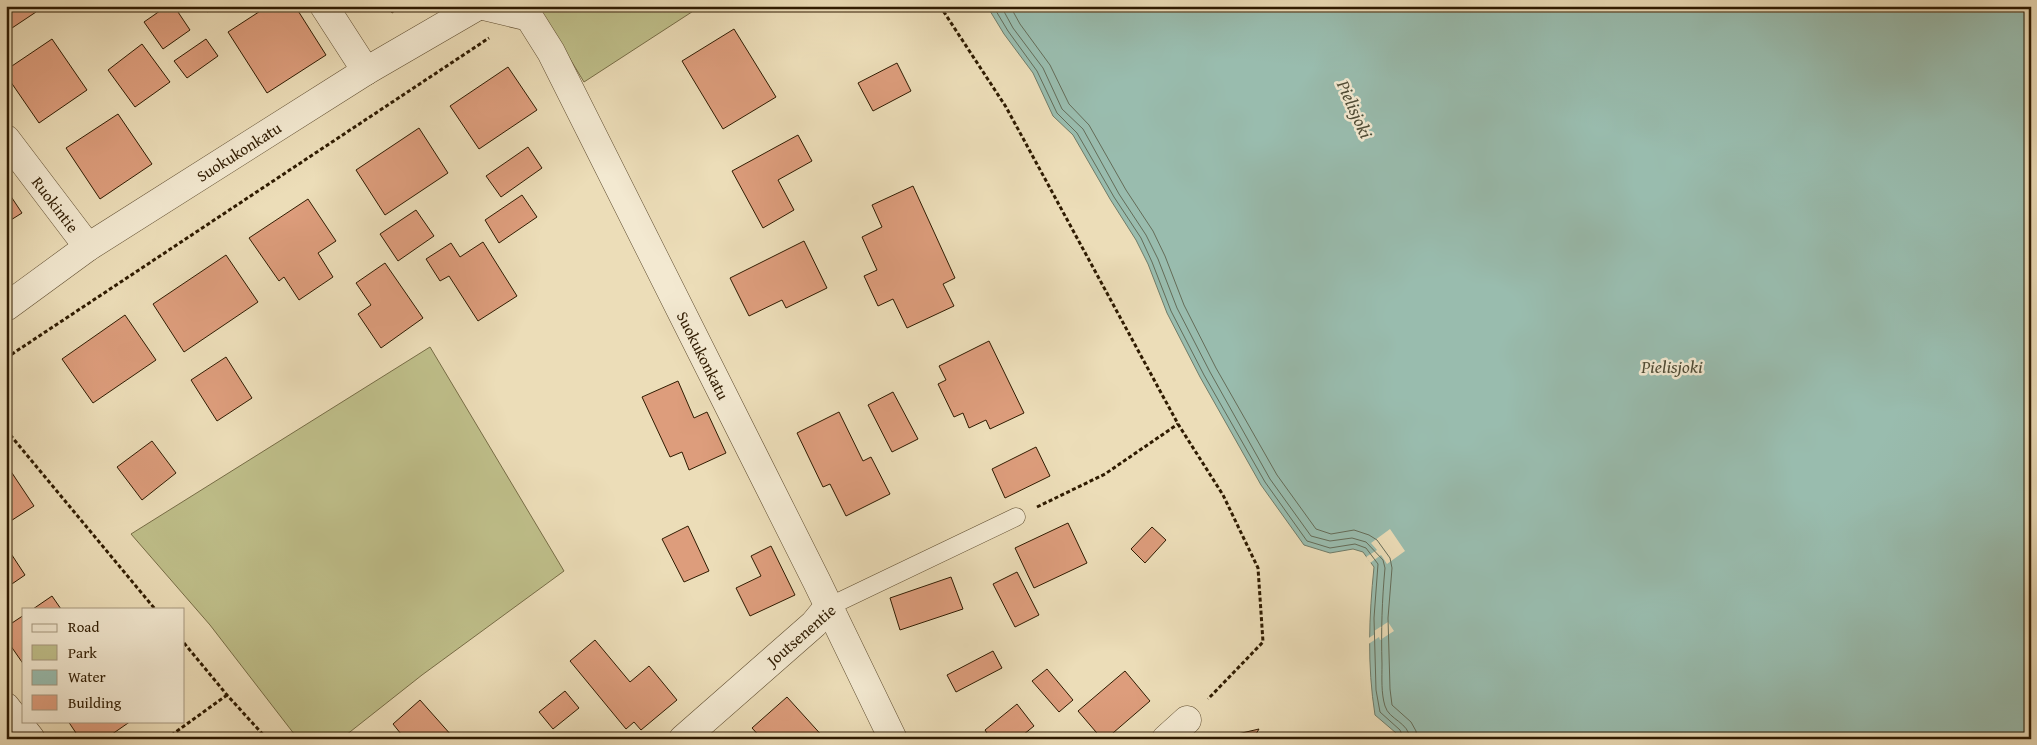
<svg xmlns="http://www.w3.org/2000/svg" width="2037" height="745" font-family="'Gentium Book Plus',serif">
<rect width="100%" height="100%" fill="#ecddb8"/>
<filter id="stains"><feTurbulence type="fractalNoise" baseFrequency=".004" numOctaves="4"/><feColorMatrix values="0 0 0 0 .2 0 0 0 0 .09 0 0 0 0 .02 0 0 0 .5 -.17"/></filter>
<radialGradient id="worn" r=".72"><stop offset=".6" stop-color="#630" stop-opacity="0"/><stop offset="1" stop-color="#630" stop-opacity=".3"/></radialGradient>
<g fill="#bfbf8a" stroke="#776d46">
<polygon points="538,6 701,6 584,82"/>
<polygon points="430,347 564,571 422,675 341,739 298,739 210,625 131,534"/>
</g>
<path fill="#99bcae" stroke="#6f7c69" d="M987 6H2031V739H1400L1396 733 1375 715C1367 665 1369 616 1374 567L1363 552 1353 549 1330 553 1304 545 1261 485 1200 377 1167 313 1148 264 1136 240 1110 199 1073 135 1053 116 1033 73 1004 34Z"/>
<g fill="#ecddb8">
<polygon points="1390,529 1405,551 1387,564 1381,555 1370,563 1366,557 1377,550 1371,543"/>
<polygon points="1388,622 1394,631 1380,640 1379,637 1367,645 1367,639 1375,634 1374,631"/>
</g>
<g fill="none" stroke-linecap="round" stroke-linejoin="round">
<g stroke="#646c58" stroke-width="1">
<polyline points="993,6 1008,31 1037,71 1057,113 1077,133 1114,197 1141,238 1152,262 1171,311 1204,375 1265,482 1307,541 1330,548 1355,544 1366,548 1378,564 1374,618 1376,690 1380,712 1400,730 1404,739"/>
<path d="M1001 6 1013 28 1043 68 1062 109 1083 129 1119 194 1146 235 1158 259 1177 308 1210 372 1270 479 1311 536 1330 541 1352 538 1366 542 1383 560 1385 568C1382 600 1381 631 1382 664 1382 678 1381 693 1385 706 1389 720 1409 722 1410 739"/>
<polyline points="1010,6 1020,24 1050,65 1069,104 1089,125 1126,190 1153,231 1165,256 1184,305 1216,368 1277,475 1316,529 1331,534 1354,530 1369,535 1377,540 1390,558 1392,568 1388,618 1390,689 1392,705 1411,722 1416,731 1417,739"/>
</g>
</g>
<g fill="#dd9d7c" stroke="#2f1b01">
<polygon points="6,6 32,6 36,12 6,32"/>
<polygon points="167,6 174,6 190,30 163,49 144,22"/>
<polygon points="203,6 215,6 207,12"/>
<polygon points="268,6 295,6 326,55 267,93 228,32"/>
<polygon points="387,6 402,6 392,13"/>
<polygon points="734,29 776,97 723,129 682,61"/>
<polygon points="52,39 87,90 39,123 6,75 6,70"/>
<polygon points="206,39 218,56 187,78 174,61"/>
<polygon points="142,44 170,82 135,107 108,70"/>
<polygon points="897,63 911,91 873,111 858,83"/>
<polygon points="508,67 537,110 479,149 450,106"/>
<polygon points="118,114 152,164 100,199 66,148"/>
<polygon points="419,128 448,173 385,215 356,170"/>
<polygon points="798,135 812,161 778,180 794,210 763,228 732,171"/>
<polygon points="528,147 542,168 501,197 486,176"/>
<polygon points="913,186 955,278 943,284 954,306 907,328 893,299 878,306 864,276 877,270 862,237 882,227 872,205"/>
<polygon points="6,189 22,213 6,223"/>
<polygon points="522,195 537,217 499,243 485,220"/>
<polygon points="308,199 336,241 318,253 333,277 299,300 284,277 279,281 249,238"/>
<polygon points="416,210 434,236 398,261 380,234"/>
<polygon points="804,241 827,288 786,308 782,300 749,316 730,278"/>
<polygon points="483,242 517,296 478,321 449,276 440,281 426,259 451,243 460,257"/>
<polygon points="226,255 258,302 184,352 153,304"/>
<polygon points="385,263 423,318 381,348 358,314 371,305 356,283"/>
<polygon points="125,315 156,360 93,403 62,359"/>
<polygon points="989,341 1024,413 990,429 986,420 969,428 963,413 954,417 938,384 946,380 939,366"/>
<polygon points="226,357 252,398 217,421 191,380"/>
<polygon points="678,381 694,418 707,412 726,453 689,470 682,452 670,457 642,397"/>
<polygon points="893,392 918,439 892,452 868,405"/>
<polygon points="839,412 863,461 871,457 890,494 846,516 830,484 823,487 797,433"/>
<polygon points="152,441 176,473 142,500 117,467"/>
<polygon points="1036,447 1050,476 1005,498 992,469"/>
<polygon points="10,470 34,506 6,524 6,473"/>
<polygon points="1068,523 1087,563 1034,588 1015,548"/>
<polygon points="688,526 709,571 684,582 662,539"/>
<polygon points="1152,527 1166,540 1145,563 1131,549"/>
<polygon points="6,546 25,575 6,588"/>
<polygon points="771,546 795,595 750,616 736,588 761,576 751,556"/>
<polygon points="1017,572 1039,615 1015,627 993,584"/>
<polygon points="951,577 963,609 900,630 890,598"/>
<polygon points="52,596 61,609 33,609"/>
<polygon points="24,615 24,665 6,639 6,627"/>
<polygon points="595,640 630,682 649,666 677,700 641,730 634,722 626,729 570,661"/>
<polygon points="993,651 1002,668 956,692 947,675"/>
<polygon points="1047,669 1073,700 1059,712 1032,681"/>
<polygon points="1125,671 1150,701 1106,739 1102,739 1078,711"/>
<polygon points="565,691 579,708 553,729 539,712"/>
<polygon points="787,697 825,739 762,739 752,728"/>
<polygon points="420,700 452,736 450,739 405,739 393,724"/>
<polygon points="1017,704 1034,726 1018,739 991,739 985,730"/>
<polygon points="68,721 131,721 105,739 80,739"/>
<polygon points="1259,729 1253,739 1229,739 1229,736"/>
</g>
<g fill="none" stroke-linecap="round" stroke-linejoin="round">
<defs>
<polyline id="service" points="828,607 1016,517"/>
<g id="minor">
<polyline points="324,6 366,71"/>
<path id="s1" d="M483 6 529 17 551 52 817 582 893 739"/>
<path id="s2" d="M6 139 88 247"/>
<path id="s3" d="M6 307 88 247 366 71 478 6"/>
<polyline points="6,707 31,739"/>
<polyline points="683,739 814,624 828,607"/>
<polyline points="1166,739 1187,720"/>
</g>
</defs>
<use href="#service" stroke="#5e4c2f" stroke-width="19"/>
<use href="#minor" stroke="#5e4c2f" stroke-width="29"/>
<g stroke="#2f1b01" stroke-width="3" stroke-dasharray="4 2.5" stroke-linecap="butt">
<polyline points="940,6 1006,107 1178,424 1223,495 1258,568 1263,642 1208,699"/>
<polyline points="6,358 489,38"/>
<polyline points="6,430 155,609"/>
<polyline points="1037,507 1105,474 1178,424"/>
<polyline points="184,643 227,695 267,739"/>
<polyline points="166,739 227,695"/>
</g>
<use href="#service" stroke="#f3e9d1" stroke-width="18"/>
<use href="#minor" stroke="#f3e9d1" stroke-width="28"/>
</g>
<g text-anchor="middle" dominant-baseline="central" stroke-width="5" stroke-linejoin="round" paint-order="stroke">
<g font-size="16" fill="#2f1b01" stroke="#f3e9d1">
<text stroke="none"><textPath href="#s3" startOffset="280">Suokukonkatu</textPath></text>
<text stroke="none"><textPath href="#s2" startOffset="82">Ruokintie</textPath></text>
<text stroke="none"><textPath href="#s1" startOffset="428">Suokukonkatu</textPath></text>
<text transform="translate(801 635) rotate(-41)">Joutsenentie</text>
</g>
<g font-size="18" font-style="italic" fill="#4f4b35" stroke="#f3e9d1">
<text transform="translate(1355 109) rotate(66)">Pielisjoki</text>
<text x="1672" y="366">Pielisjoki</text>
</g>
</g>
<rect width="2037" height="745" fill="none" stroke="#ecddb8" stroke-width="25"/>
<rect x="8" y="8" width="2022" height="730" fill="none" stroke="#2f1b01" stroke-width="2.5"/>
<rect x="12" y="12" width="2012" height="720" fill="none" stroke="#2f1b01"/>
<rect x="22" y="608" width="162" height="115" fill="#f3e9d1" stroke="#a5977e"/>
<rect x="32" y="624" width="25" height="8" fill="#f3e9d1" stroke="#a5977e"/>
<text x="68" y="632" font-size="15" fill="#2f1b01">Road</text>
<rect x="32" y="645" width="25" height="15" fill="#bfbf8a" stroke="#a5977e"/>
<text x="68" y="658" font-size="15" fill="#2f1b01">Park</text>
<rect x="32" y="670" width="25" height="15" fill="#99bcae" stroke="#a5977e"/>
<text x="68" y="682" font-size="15" fill="#2f1b01">Water</text>
<rect x="32" y="695" width="25" height="15" fill="#dd9d7c" stroke="#a5977e"/>
<text x="68" y="708" font-size="15" fill="#2f1b01">Building</text>
<rect width="100%" height="100%" filter="url(#stains)"/>
<rect width="100%" height="100%" fill="url(#worn)"/>
</svg>
